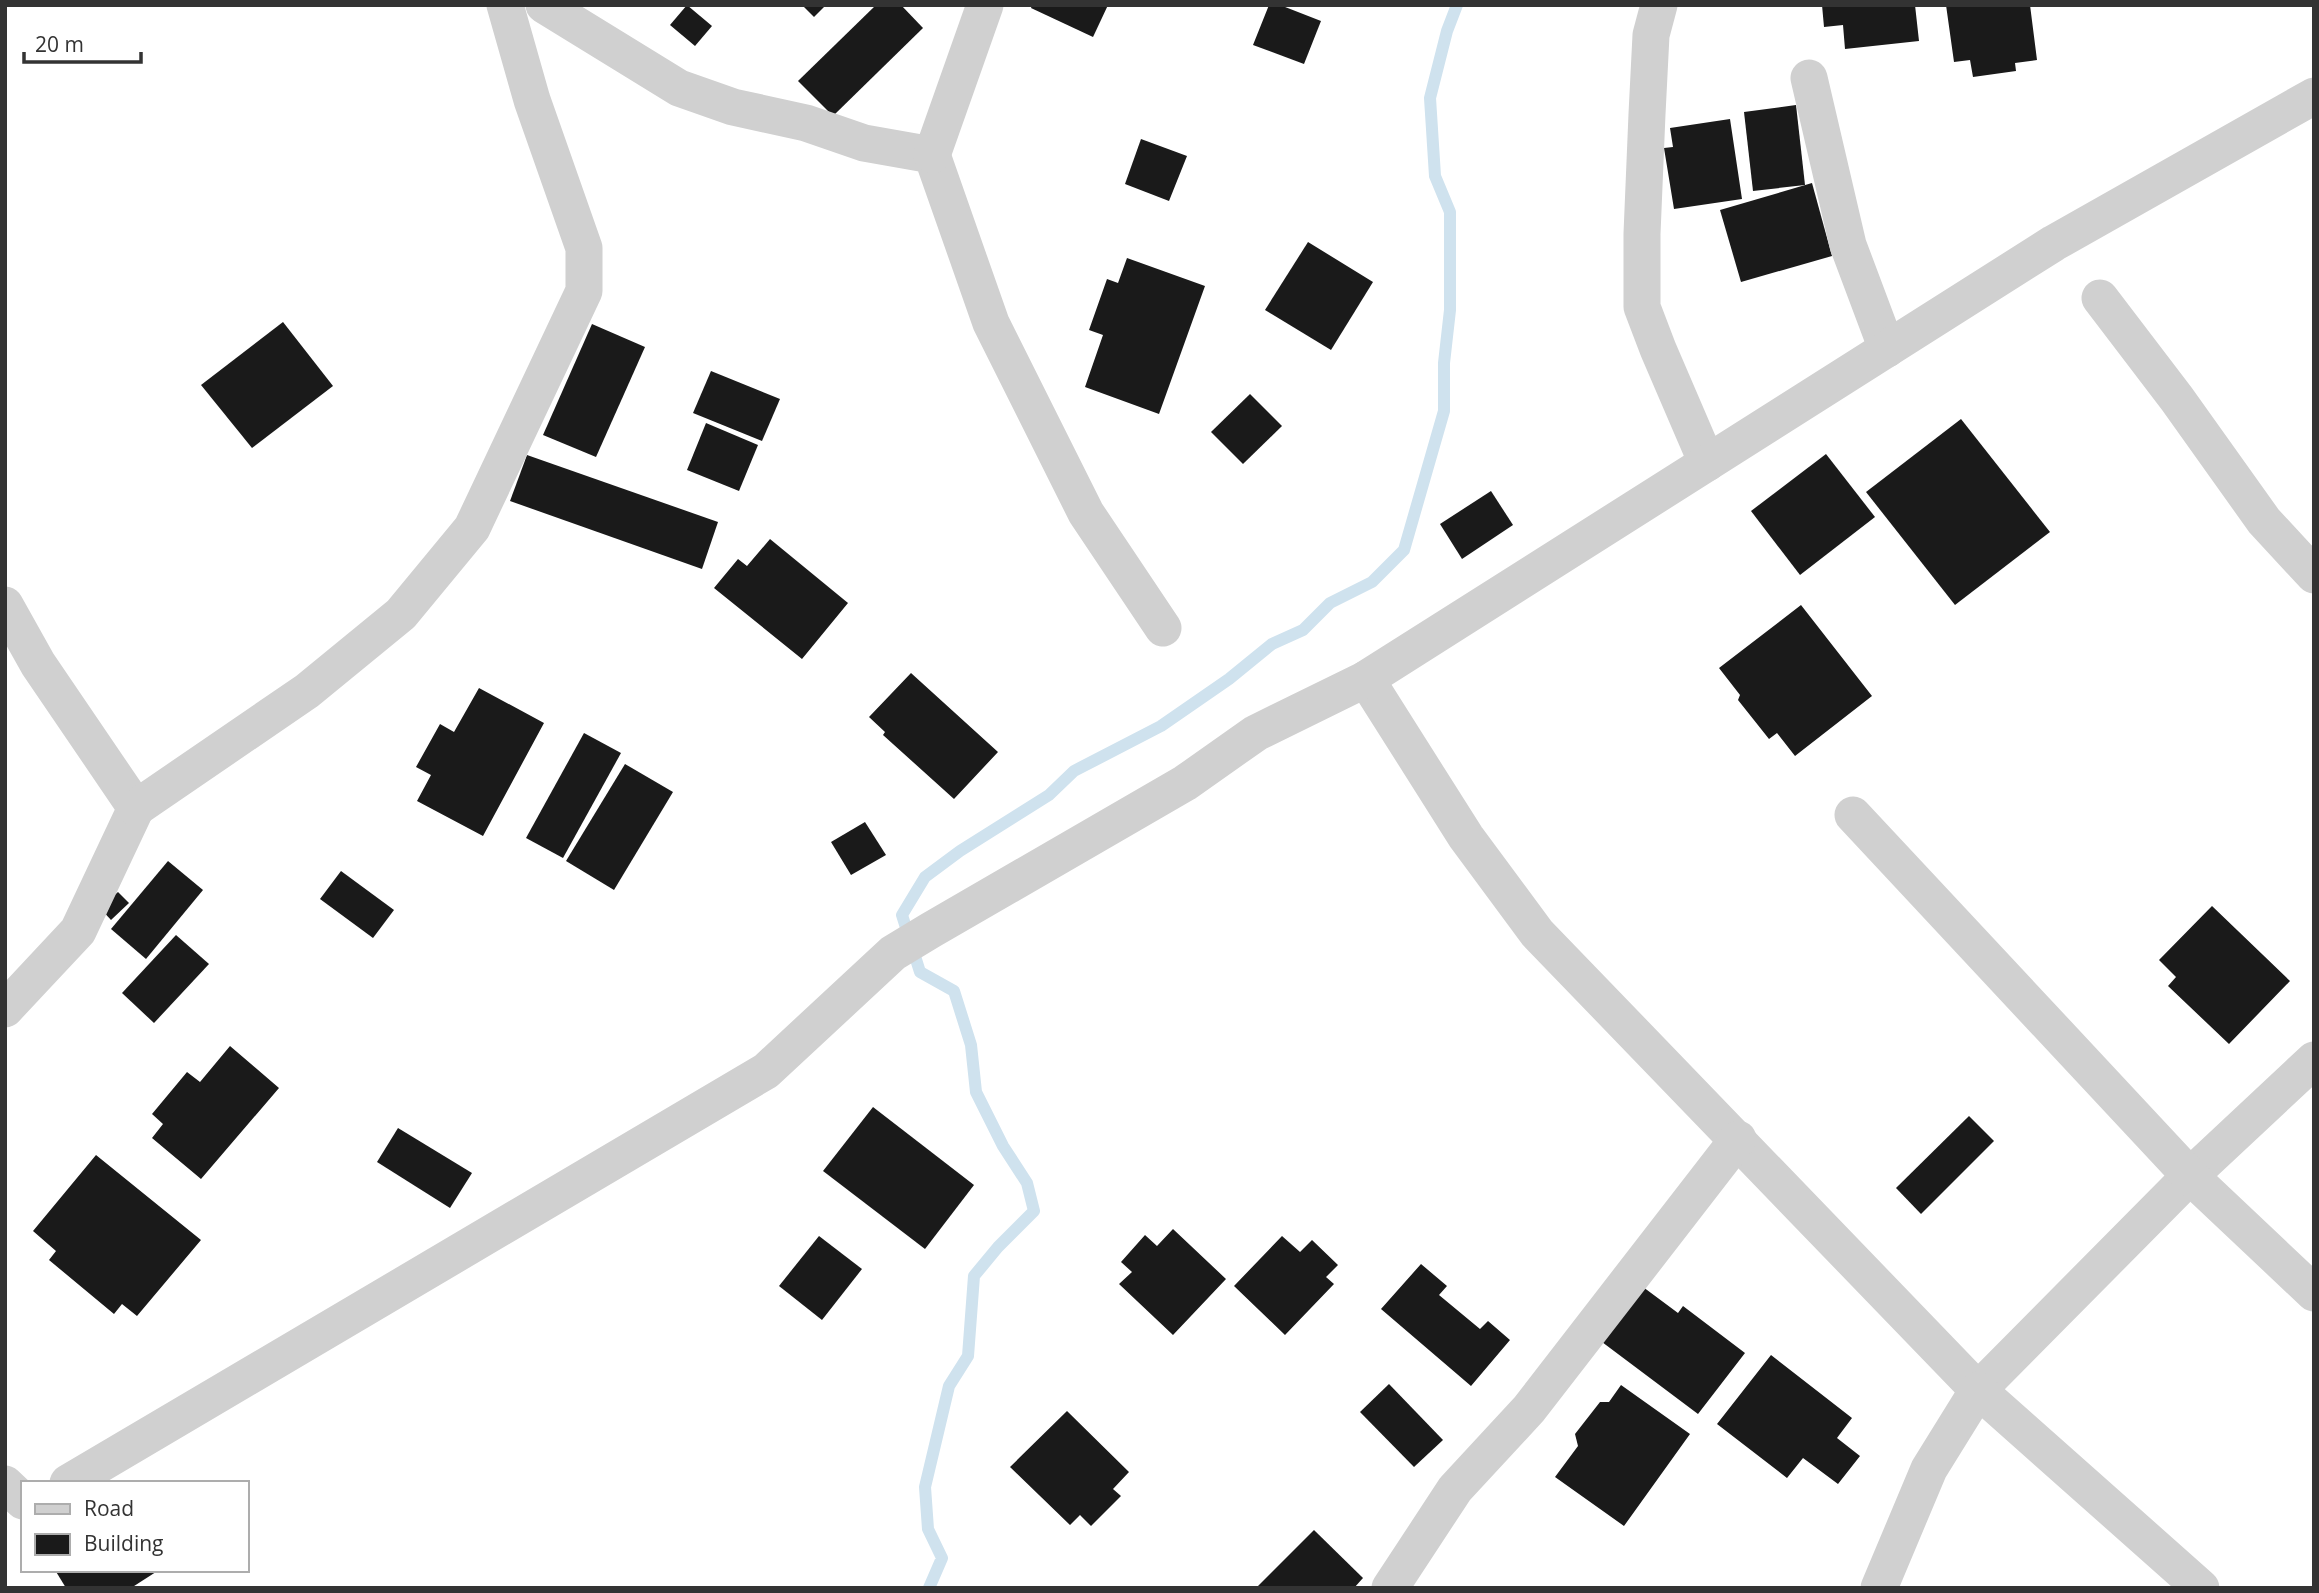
<svg xmlns="http://www.w3.org/2000/svg" width="2319" height="1593" font-family="'Open Sans',sans-serif">
<rect width="100%" height="100%" fill="#fff"/>
<g fill="none" stroke-linecap="round" stroke-linejoin="round">
<polyline stroke="#cfe2ee" stroke-width="12" points="929,1588 942,1558 928,1529 925,1487 949,1386 968,1356 974,1276 998,1247 1034,1211 1027,1183 1003,1146 976,1092 971,1045 954,991 920,972 902,915 925,877 960,851 1049,795 1074,771 1161,726 1229,679 1272,644 1303,630 1330,603 1372,582 1404,550 1444,411 1444,363 1450,310 1450,212 1435,176 1430,98 1447,31 1457,5"/>
</g>
<g fill="#1a1a1a">
<polygon points="687,5 712,26 695,46 670,25"/>
<polygon points="802,5 826,5 814,17"/>
<polygon points="876,5 901,5 923,28 833,116 798,81"/>
<polygon points="1032,5 1108,5 1093,37 1031,8"/>
<polygon points="1269,5 1280,5 1321,21 1304,64 1253,45"/>
<polygon points="1822,5 1915,5 1919,41 1845,49 1843,25 1824,27"/>
<polygon points="1946,5 2030,5 2037,60 2015,63 2016,71 1973,77 1970,60 1954,62"/>
<polygon points="1796,105 1805,185 1753,191 1744,112"/>
<polygon points="1730,119 1742,199 1674,209 1664,148 1673,147 1670,128"/>
<polygon points="1141,139 1187,156 1169,201 1125,184"/>
<polygon points="1812,183 1832,256 1741,282 1720,210"/>
<polygon points="1308,242 1373,282 1331,350 1265,310"/>
<polygon points="1127,258 1205,286 1159,414 1085,387 1103,335 1089,330 1107,279 1118,283"/>
<polygon points="283,322 333,386 252,448 201,385"/>
<polygon points="592,324 645,347 596,457 543,435"/>
<polygon points="711,371 780,399 762,441 693,413"/>
<polygon points="1250,394 1282,426 1243,464 1211,432"/>
<polygon points="1961,419 2050,532 1955,605 1866,492"/>
<polygon points="706,423 758,445 739,491 687,470"/>
<polygon points="1826,454 1875,517 1800,575 1751,511"/>
<polygon points="527,455 718,522 702,569 510,501"/>
<polygon points="1491,491 1513,525 1462,559 1440,524"/>
<polygon points="770,539 848,603 802,659 714,588 738,559 747,566"/>
<polygon points="1801,605 1872,696 1795,756 1777,733 1769,739 1738,700 1740,695 1719,668"/>
<polygon points="911,673 998,752 954,799 883,735 885,732 869,717"/>
<polygon points="479,688 544,723 483,836 417,801 431,775 416,767 440,724 454,732"/>
<polygon points="584,733 621,753 563,858 526,838"/>
<polygon points="625,764 673,792 614,890 566,861"/>
<polygon points="865,822 886,855 851,875 831,842"/>
<polygon points="168,861 203,890 146,959 111,929"/>
<polygon points="341,871 394,910 373,938 320,899"/>
<polygon points="118,892 129,903 111,920 100,908"/>
<polygon points="2212,906 2290,981 2229,1044 2168,986 2176,977 2159,960"/>
<polygon points="176,935 209,964 154,1023 122,993"/>
<polygon points="230,1046 279,1088 201,1179 152,1138 163,1124 152,1114 187,1072 200,1082"/>
<polygon points="873,1107 974,1185 925,1249 823,1171"/>
<polygon points="1969,1116 1994,1141 1921,1214 1896,1188"/>
<polygon points="398,1128 472,1173 450,1208 377,1162"/>
<polygon points="96,1155 201,1240 137,1316 122,1304 114,1314 49,1260 56,1251 33,1231"/>
<polygon points="1173,1229 1226,1279 1173,1335 1119,1284 1132,1272 1121,1262 1145,1235 1157,1246"/>
<polygon points="819,1236 862,1269 822,1320 779,1286"/>
<polygon points="1282,1236 1300,1252 1312,1240 1338,1265 1326,1277 1334,1284 1285,1335 1234,1286"/>
<polygon points="1421,1264 1447,1286 1439,1295 1480,1329 1488,1321 1510,1340 1471,1386 1381,1309"/>
<polygon points="1643,1287 1678,1313 1683,1306 1745,1353 1698,1414 1602,1342"/>
<polygon points="1771,1355 1852,1418 1837,1438 1860,1456 1838,1484 1803,1458 1787,1478 1717,1424"/>
<polygon points="1389,1384 1443,1440 1414,1467 1360,1412"/>
<polygon points="1621,1385 1690,1434 1624,1526 1555,1477 1578,1446 1575,1434 1600,1402 1609,1402"/>
<polygon points="1067,1411 1129,1472 1113,1489 1121,1496 1091,1526 1080,1515 1070,1525 1010,1467"/>
<polygon points="1314,1530 1363,1578 1354,1588 1256,1588"/>
<polygon points="55,1570 159,1570 131,1588 66,1588"/>
</g>
<g fill="none" stroke-linecap="round" stroke-linejoin="round">
<g stroke="#d0d0d0" stroke-width="37">
<polyline points="544,5 679,88 733,107 806,123 864,143 932,155 991,323 1086,513 1163,628"/>
<polyline points="1659,5 1651,35 1647,114 1642,234 1642,307 1658,349 1707,463"/>
<polyline points="1809,78 1848,245 1887,349"/>
<polyline points="932,155 985,5"/>
<polyline points="2100,298 2177,399 2264,521 2314,575"/>
<polyline points="5,605 38,664 136,808 78,931 5,1009"/>
<polyline points="1366,679 1466,837 1537,933 1978,1390 2190,1176 2314,1060"/>
<polyline points="136,808 307,691 401,614 472,528 584,291 584,248 532,100 505,5"/>
<polyline points="1853,815 2190,1176 2314,1293"/>
<polyline points="68,1483 766,1071 893,953 931,930 1185,783 1256,733 1366,679 2054,243 2314,96"/>
<polyline points="5,1484 23,1501"/>
<polyline points="1390,1588 1455,1489 1529,1409 1738,1139"/>
<polyline points="1879,1588 1929,1469 1978,1390 2201,1588"/>
</g>
</g>
<rect width="2319" height="1593" fill="none" stroke="#333333" stroke-width="14"/>
<rect x="21" y="1481" width="228" height="91" fill="#ffffff" stroke="#adadad" stroke-width="2"/>
<rect x="35" y="1504" width="35" height="10" fill="#d0d0d0" stroke="#adadad" stroke-width="2"/>
<text x="84" y="1516" font-size="21" fill="#333333">Road</text>
<rect x="35" y="1534" width="35" height="21" fill="#1a1a1a" stroke="#adadad" stroke-width="2"/>
<text x="84" y="1551" font-size="21" fill="#333333">Building</text>
<path d="M24 52v10h117v-10" fill="none" stroke="#333333" stroke-width="3.5"/>
<text x="35" y="52" font-size="21" fill="#333333" stroke="#ffffff" stroke-width="5" paint-order="stroke">20 m</text>
</svg>
